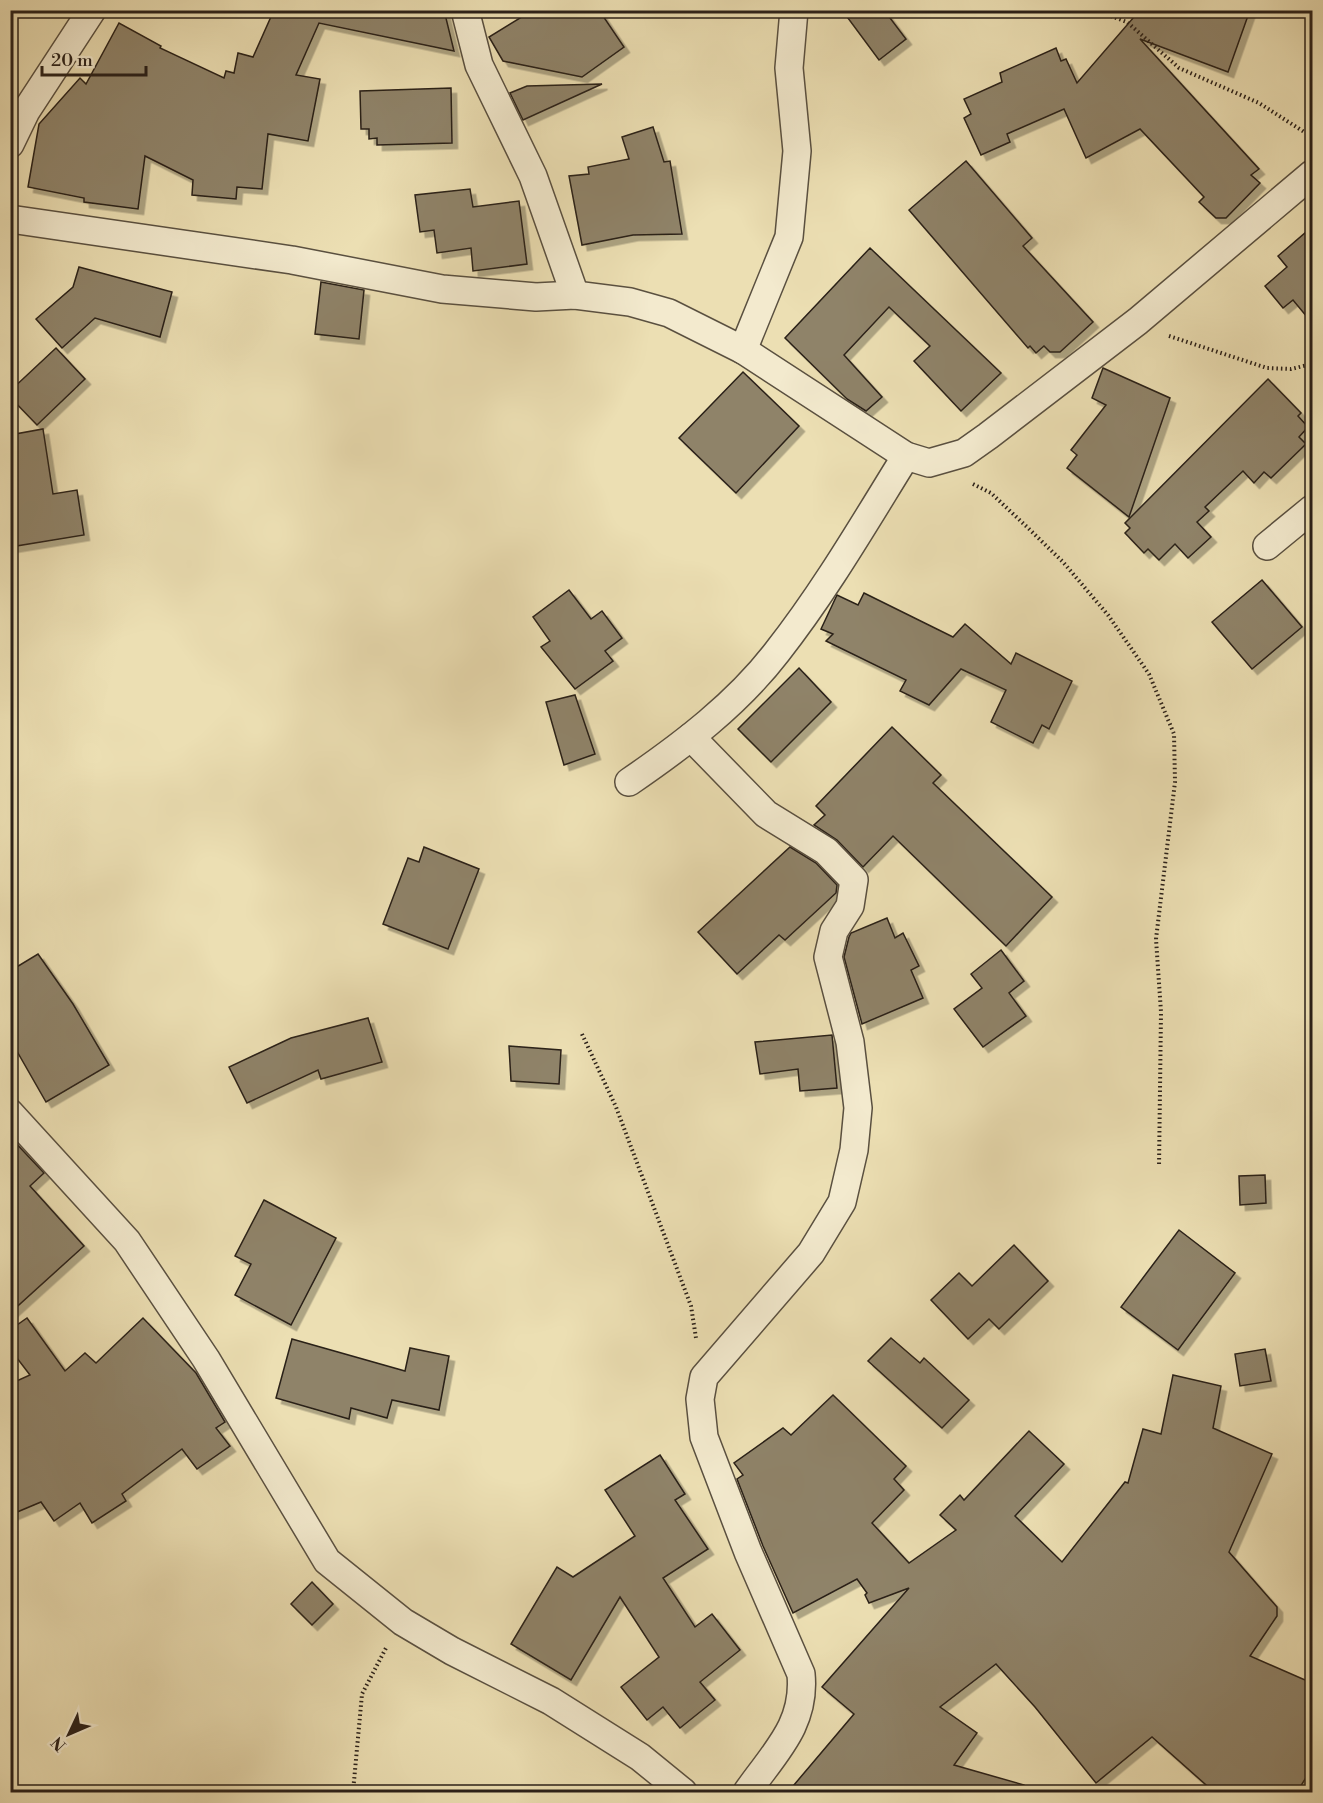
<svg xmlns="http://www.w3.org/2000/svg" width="1323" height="1803" font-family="'Libre Bodoni',serif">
<defs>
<filter id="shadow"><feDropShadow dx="5.5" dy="5.5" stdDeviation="0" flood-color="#0004"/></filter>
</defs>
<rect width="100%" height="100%" fill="#ecdfb3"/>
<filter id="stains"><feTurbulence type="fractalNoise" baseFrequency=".00333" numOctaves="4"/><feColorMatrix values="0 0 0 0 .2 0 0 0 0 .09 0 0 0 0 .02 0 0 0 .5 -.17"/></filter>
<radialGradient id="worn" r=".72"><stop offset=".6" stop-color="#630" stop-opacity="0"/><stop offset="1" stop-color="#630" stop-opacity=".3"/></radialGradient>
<g fill="#8f8369" stroke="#2a2019" stroke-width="1.5" filter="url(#shadow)">
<polygon points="274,10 444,10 454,51 319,23 296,75 320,79 308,141 268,134 262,189 237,187 236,199 192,195 193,180 145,156 138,209 84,202 84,198 28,187 39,124 80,78 86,84 119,23 161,46 160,48 224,78 226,71 234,73 238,53 253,57"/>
<polygon points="533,10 599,10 624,47 582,77 503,61 489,37"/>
<polygon points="842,10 884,10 906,39 879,60"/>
<polygon points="1140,10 1250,10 1228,72 1140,39 1259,169 1251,175 1260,183 1226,218 1216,218 1199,202 1204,197 1140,129 1086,158 1064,109 1007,134 1010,142 981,155 964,118 971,114 964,99 1002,82 1000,73 1056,48 1061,61 1066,59 1077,83"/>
<polygon points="602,84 523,120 510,93 527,86"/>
<polygon points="451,88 452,143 377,145 377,138 369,139 369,129 361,129 360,91"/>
<polygon points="653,127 664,162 670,161 682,234 633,235 582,245 569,176 589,174 588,167 629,159 622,137"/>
<polygon points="966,161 1032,238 1023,246 1093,322 1060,352 1050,352 1044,346 1036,353 1030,346 1028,348 909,210"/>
<polygon points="470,189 473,207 519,201 527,264 473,271 471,248 437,253 434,230 420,232 415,195"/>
<polygon points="1312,227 1312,323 1293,300 1283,308 1265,286 1287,267 1278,256"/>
<polygon points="870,248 1001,373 961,411 914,361 930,346 889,307 844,355 882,397 866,411 847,399 785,338"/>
<polygon points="79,267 172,292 160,337 95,318 62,348 36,319 73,287"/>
<polygon points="321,282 364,290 359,339 315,334"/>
<polygon points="56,348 85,379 37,425 10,397 10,391"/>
<polygon points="1103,368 1170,398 1129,517 1067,468 1077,455 1071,450 1106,405 1092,398"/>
<polygon points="743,372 799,426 736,493 679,438"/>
<polygon points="1268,379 1301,413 1298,416 1308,427 1299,437 1306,444 1271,478 1264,472 1254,483 1243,471 1205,507 1209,511 1197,522 1211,537 1188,558 1175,544 1159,560 1148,549 1144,553 1125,533 1130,528 1125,523"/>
<polygon points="43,429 53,494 77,490 84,535 10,547 10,435"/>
<polygon points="1262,580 1302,627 1252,669 1212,622"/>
<polygon points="569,590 591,619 602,611 622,638 605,651 613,661 575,689 541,647 550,641 533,617"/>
<polygon points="864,593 953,637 965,624 1011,664 1016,653 1072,681 1049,729 1042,725 1033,743 991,722 1006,690 961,669 929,705 900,691 906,680 826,641 833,634 821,629 837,595 858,605"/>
<polygon points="799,668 831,702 771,762 738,729"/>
<polygon points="575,695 595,754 564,765 546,702"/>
<polygon points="892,727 941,775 933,783 1052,897 1006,946 893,836 863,867 837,840 814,825 825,815 816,806"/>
<polygon points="424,847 479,869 448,949 383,924 408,858 419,862"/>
<polygon points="790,847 816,863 837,885 836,893 785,940 779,935 737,974 698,932"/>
<polygon points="887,918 895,938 903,933 919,966 911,970 923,998 862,1024 844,957 849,937 851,933"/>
<polygon points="1001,950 1024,981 1009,993 1026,1016 983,1047 954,1009 982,988 971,974"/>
<polygon points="38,954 73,1004 109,1065 46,1102 10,1039 10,971"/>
<polygon points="368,1018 382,1062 321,1079 318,1070 247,1103 229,1067 291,1038"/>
<polygon points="832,1035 837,1088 800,1091 798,1069 760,1074 755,1042"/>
<polygon points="509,1046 561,1050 559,1084 511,1081"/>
<polygon points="10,1137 44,1173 30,1186 84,1246 10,1313"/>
<polygon points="1265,1175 1266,1203 1240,1205 1239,1176"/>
<polygon points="264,1200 336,1238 291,1325 235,1295 251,1264 235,1256"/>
<polygon points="1179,1230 1235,1273 1178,1350 1121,1307"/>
<polygon points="1014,1245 1048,1281 999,1329 989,1319 968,1339 931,1300 959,1273 972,1286"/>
<polygon points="27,1318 65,1371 85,1353 96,1363 143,1318 196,1373 225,1422 216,1428 230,1446 197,1469 182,1449 122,1494 126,1501 92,1523 80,1503 54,1521 41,1502 10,1515 10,1384 30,1375 10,1349 10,1330"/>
<polygon points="891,1338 920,1363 924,1358 969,1400 942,1428 868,1361"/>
<polygon points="292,1339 405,1371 410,1348 449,1356 439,1410 392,1400 387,1418 351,1408 349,1419 276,1398"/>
<polygon points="1265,1349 1271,1381 1240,1386 1235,1354"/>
<polygon points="1173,1375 1221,1386 1213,1428 1272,1454 1229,1552 1277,1607 1277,1616 1250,1656 1312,1683 1312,1768 1297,1792 1214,1792 1152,1737 1096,1783 1035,1707 996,1664 940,1707 977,1733 954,1765 1024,1785 1023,1792 788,1792 854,1714 822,1687 909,1588 869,1603 865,1595 867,1593 857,1579 793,1613 763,1546 737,1479 743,1475 734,1463 783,1428 791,1435 833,1395 906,1466 894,1479 904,1490 872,1523 909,1563 956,1530 940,1515 960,1495 964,1500 1029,1431 1064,1464 1015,1516 1062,1562 1125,1482 1128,1483 1143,1429 1161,1434"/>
<polygon points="660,1455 685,1494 675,1500 708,1549 663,1578 695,1627 712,1614 740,1650 700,1682 715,1700 680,1728 663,1707 647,1720 621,1687 659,1657 620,1597 571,1680 511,1644 557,1567 573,1577 635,1536 605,1490"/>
<polygon points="312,1582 333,1604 312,1625 291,1604"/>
</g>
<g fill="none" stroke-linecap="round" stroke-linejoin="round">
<defs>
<g id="street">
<polyline points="465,10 479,65 533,176 575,295"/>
<polyline points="10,144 26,111 92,10"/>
<polyline points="10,219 292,260 442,289 536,297 575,295 630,302 669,313 743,350 906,456 929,463 964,453 988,436 1138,321 1312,174"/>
<polyline points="743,350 789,237 797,151 789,68 794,10"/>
<polyline points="1267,546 1312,509"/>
<path d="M691 737 766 814 826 851 854 880 850 906 834 931 828 957 850 1042 858 1108 854 1150 842 1202 811 1253 704 1377 700 1399 704 1437 748 1552 801 1674C806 1725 774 1753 747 1792"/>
<path d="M629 782C683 745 737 704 777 652 825 591 865 522 906 456"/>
<polyline points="10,1113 127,1241 206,1359 327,1561 403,1622 452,1651 551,1701 640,1757 683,1792"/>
</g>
</defs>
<use href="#street" stroke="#5a5040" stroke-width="30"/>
<g stroke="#2a2019" stroke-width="4" stroke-dasharray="1.5 3" stroke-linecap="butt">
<polyline points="1094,10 1127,22 1179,68 1259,103 1312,137"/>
<polyline points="1169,336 1267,368 1291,369 1312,364"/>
<polyline points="973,484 991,493 1027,527 1063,562 1108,615 1149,674 1174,734 1175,782 1156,939 1161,1012 1159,1167"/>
<polyline points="582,1034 616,1107 691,1306 696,1338"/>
<polyline points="353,1792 362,1694 386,1648"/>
</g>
<use href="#street" stroke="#f3eace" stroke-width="27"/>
</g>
<rect width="1323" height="1803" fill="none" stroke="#ecdfb3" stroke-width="36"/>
<rect x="12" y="12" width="1299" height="1779" fill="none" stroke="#2a2019" stroke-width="3"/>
<rect x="18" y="18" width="1287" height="1767" fill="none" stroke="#2a2019" stroke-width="1.5"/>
<g transform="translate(69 1734) rotate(226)" stroke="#f3eace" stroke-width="4.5" paint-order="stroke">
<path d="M0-4.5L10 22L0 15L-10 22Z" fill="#2a2019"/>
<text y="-9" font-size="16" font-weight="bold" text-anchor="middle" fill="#2a2019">N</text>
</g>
<path d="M42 66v9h104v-9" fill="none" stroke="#2a2019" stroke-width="3"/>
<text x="51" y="66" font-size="18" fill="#2a2019" stroke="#f3eace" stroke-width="4.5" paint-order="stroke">20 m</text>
<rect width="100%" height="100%" filter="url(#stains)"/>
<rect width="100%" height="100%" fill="url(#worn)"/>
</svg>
